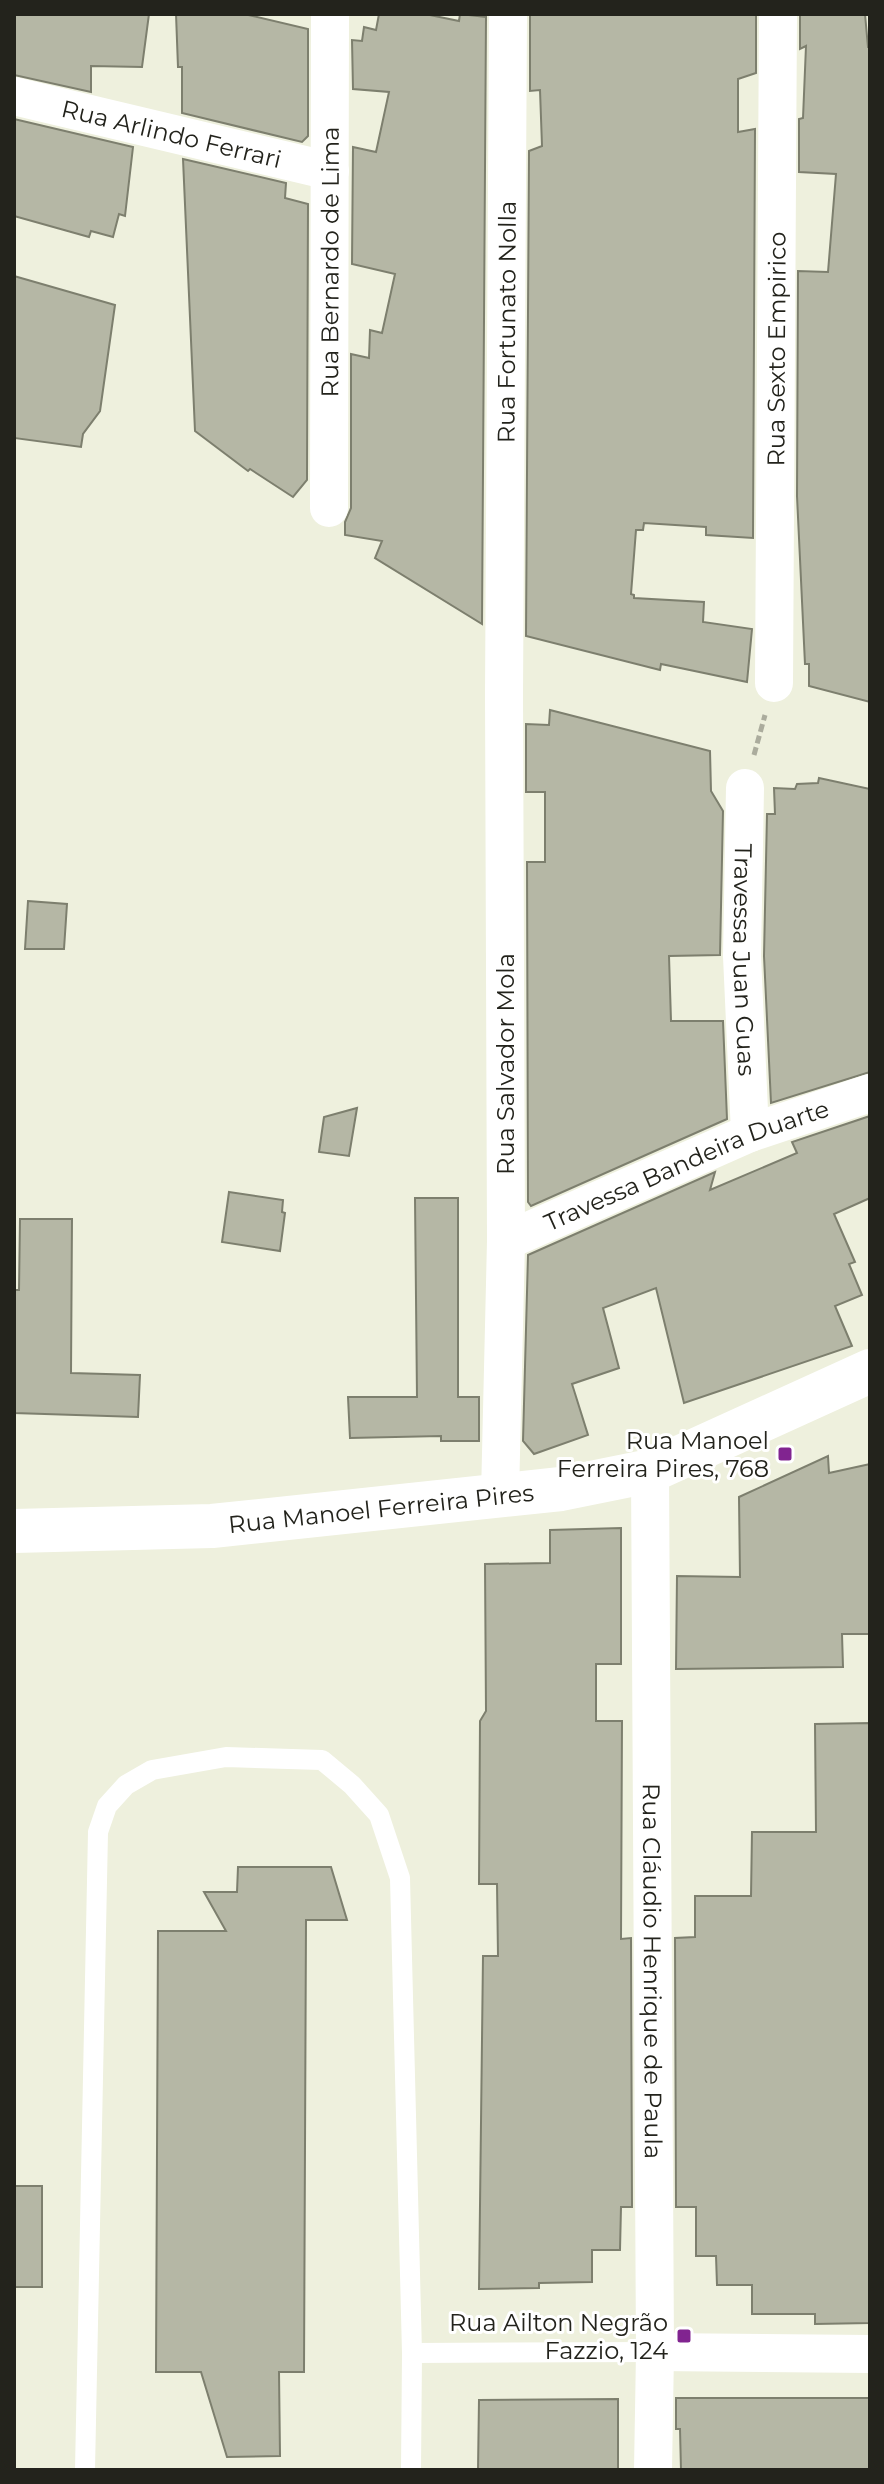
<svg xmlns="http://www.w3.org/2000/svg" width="884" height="2484" font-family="Montserrat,sans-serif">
<rect width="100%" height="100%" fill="#eef0dd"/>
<g fill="#b5b7a5" stroke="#7d7f6e" stroke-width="2">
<polygon points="14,14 149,14 142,67 91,66 91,92 14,75"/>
<polygon points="176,14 244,14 308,29 308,136 302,142 182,113 182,67 178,67"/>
<polygon points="379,14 425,14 459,21 460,14 486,17 482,624 375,558 382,541 345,535 345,522 351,508 351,354 369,358 370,330 382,333 395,274 352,264 353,147 376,152 389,92 353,89 352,40 362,41 364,27 376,30"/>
<polygon points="530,14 756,14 756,73 738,79 738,132 755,129 753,538 706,535 706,527 644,523 643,530 636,530 631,594 634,595 634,598 704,602 703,622 752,629 747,682 661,664 660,670 526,636 529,151 542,146 540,90 530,91"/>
<polygon points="800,14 865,14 868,47 870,47 870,702 809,686 809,664 805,664 797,496 798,271 828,272 836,174 799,172 799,119 803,118 806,46 800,49"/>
<polygon points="14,119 133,147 125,216 119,214 113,237 91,231 89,237 14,216"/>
<polygon points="183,159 286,183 285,198 308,204 307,480 293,497 250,469 248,471 195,431"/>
<polygon points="14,276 115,305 100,411 83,434 81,447 14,438"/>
<polygon points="550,710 710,751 711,791 723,811 720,955 669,956 671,1021 723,1021 727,1119 531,1206 528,1202 527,862 545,862 545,792 526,792 526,724 549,725"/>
<polygon points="819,778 870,789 870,1072 771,1103 764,956 767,814 775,814 774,788 795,789 797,784 818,783"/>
<polygon points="28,901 67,904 64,949 25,949"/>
<polygon points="357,1108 349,1156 319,1152 324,1117"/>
<polygon points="870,1116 870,1198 834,1214 855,1262 849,1264 862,1295 835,1306 852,1346 684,1403 656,1288 603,1308 619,1368 572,1384 588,1435 534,1454 523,1441 528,1255 715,1172 710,1190 797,1153 792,1142"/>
<polygon points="229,1192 283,1200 282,1212 285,1213 280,1251 222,1242"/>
<polygon points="415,1198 458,1198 458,1397 479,1397 479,1441 441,1441 441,1436 350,1438 348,1397 417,1397"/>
<polygon points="20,1219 72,1219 71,1373 140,1375 138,1417 14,1413 14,1290 19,1290"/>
<polygon points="828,1456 829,1473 870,1464 870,1634 842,1634 843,1667 676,1669 677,1576 740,1577 739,1497"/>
<polygon points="621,1528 621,1664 596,1664 596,1721 622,1721 621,1939 631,1938 632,2207 621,2207 620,2250 592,2250 592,2282 539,2283 539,2288 479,2289 483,1956 498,1956 497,1884 479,1884 480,1721 486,1711 485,1564 550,1563 550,1530"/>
<polygon points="870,1723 870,2323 815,2324 815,2314 752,2314 752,2285 717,2285 716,2256 696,2256 696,2207 676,2207 675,1938 695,1937 695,1896 751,1896 752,1832 816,1832 815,1724"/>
<polygon points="238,1867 331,1867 347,1920 306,1920 304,2372 279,2372 280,2456 227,2457 201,2372 156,2372 158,1931 226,1931 204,1892 237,1892"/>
<rect x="14" y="2186" width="28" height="101"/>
<polygon points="676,2398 870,2398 870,2470 681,2470 680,2429 676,2429"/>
<polygon points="618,2399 618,2470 478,2470 479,2400"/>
</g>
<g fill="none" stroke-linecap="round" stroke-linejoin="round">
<polyline stroke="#abac9d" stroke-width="5" stroke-dasharray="8 4" stroke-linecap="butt" points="754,755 765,715"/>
<g stroke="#fff" stroke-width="20">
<polyline points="412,2353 655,2352"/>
<polyline points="85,2470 98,1832 107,1806 126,1785 152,1770 226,1757 322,1760 352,1785 379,1815 400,1878 412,2353 411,2470"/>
</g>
<g stroke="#fff" stroke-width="38">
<path id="s1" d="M14 96 330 171"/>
<path id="s2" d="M329 508 330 14"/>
<path id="s3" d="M774 683 778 14"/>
<path id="s4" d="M745 788 742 956 750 1133"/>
<path id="s5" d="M506 1241 750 1133 870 1093"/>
<path id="s6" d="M650 1471 655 2352 653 2470"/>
<path id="s7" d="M500 1496 506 1241 504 695 508 14"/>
<polyline points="655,2352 870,2354"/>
</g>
<path stroke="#fff" stroke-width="44" id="s8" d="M14 1531 212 1526 561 1489 650 1471 870 1371"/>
</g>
<g fill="#812490" stroke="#fff" stroke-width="3">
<rect x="777" y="1446" width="16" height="16" rx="4"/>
<rect x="676" y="2328" width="16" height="16" rx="4"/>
</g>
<g text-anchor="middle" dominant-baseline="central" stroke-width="6" stroke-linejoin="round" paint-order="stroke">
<g font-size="24" fill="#23231c" stroke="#fff">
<text stroke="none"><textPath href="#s1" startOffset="162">Rua Arlindo Ferrari</textPath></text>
<text stroke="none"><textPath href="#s2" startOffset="246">Rua Bernardo de Lima</textPath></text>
<text stroke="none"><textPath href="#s7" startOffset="1174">Rua Fortunato Nolla</textPath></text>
<text stroke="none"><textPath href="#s3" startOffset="334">Rua Sexto Empirico</textPath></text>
<text stroke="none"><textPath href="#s4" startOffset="172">Travessa Juan Guas</textPath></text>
<text transform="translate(505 1064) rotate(-90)">Rua Salvador Mola</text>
<text stroke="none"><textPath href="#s5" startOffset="196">Travessa Bandeira Duarte</textPath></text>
<text stroke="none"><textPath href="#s8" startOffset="368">Rua Manoel Ferreira Pires</textPath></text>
<text stroke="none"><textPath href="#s6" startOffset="500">Rua Cláudio Henrique de Paula</textPath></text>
</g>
<g font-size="24" fill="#23231c" stroke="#fff" text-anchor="end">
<text x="769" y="1440">Rua Manoel<tspan x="769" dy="28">Ferreira Pires, 768</tspan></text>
<text x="668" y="2322">Rua Ailton Negrão<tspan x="668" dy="28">Fazzio, 124</tspan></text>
</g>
</g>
<rect width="884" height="2484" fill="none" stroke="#23231c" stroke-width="32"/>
</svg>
